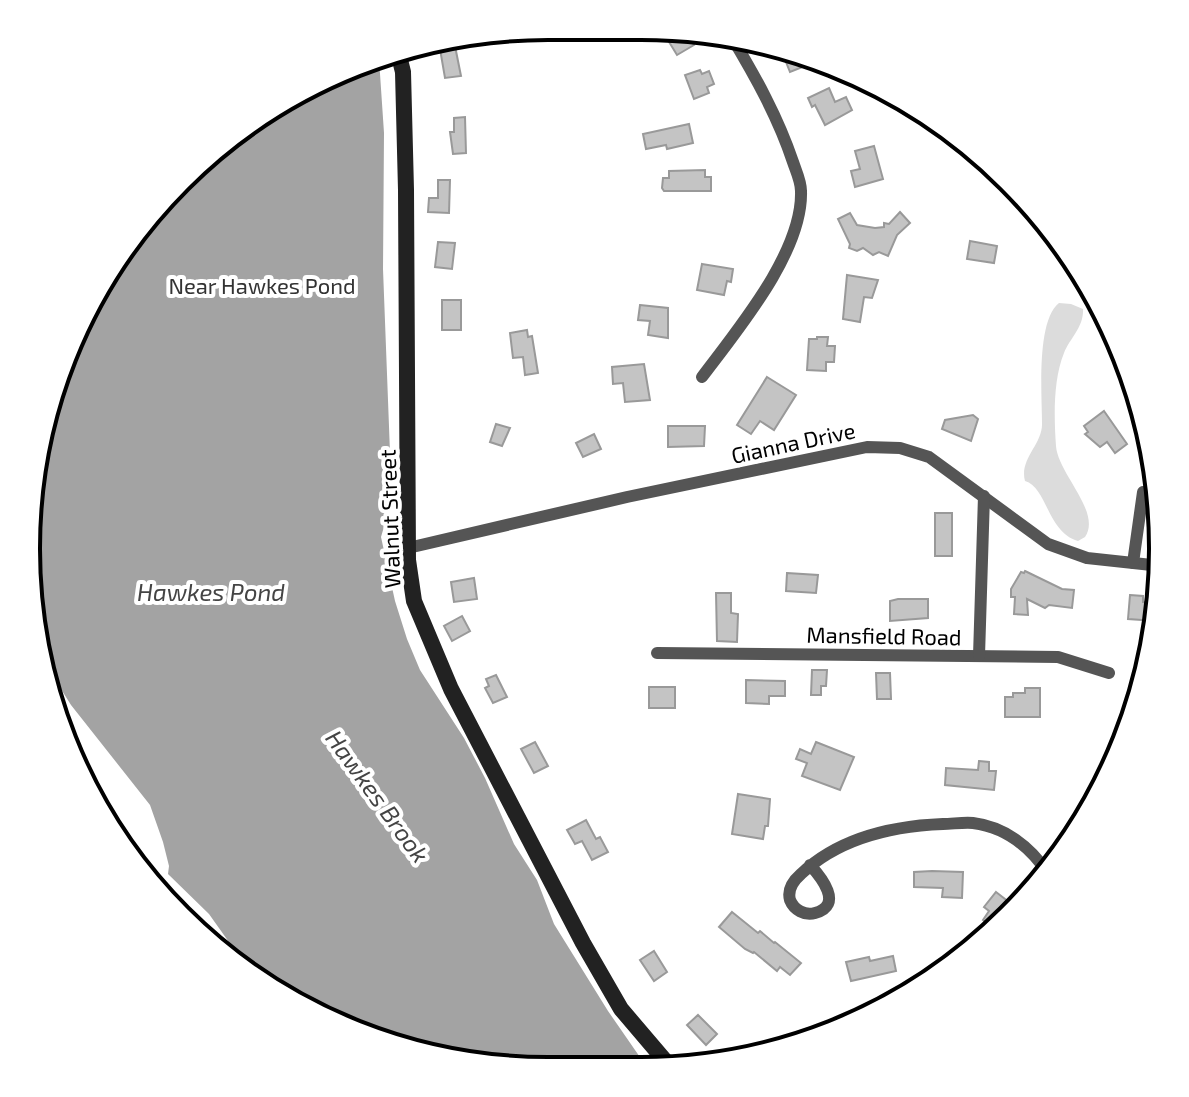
<svg xmlns="http://www.w3.org/2000/svg" width="1189" height="1097" font-family="'Exo 2',sans-serif">
<rect width="100%" height="100%" fill="#fff"/>
<path fill="#dcdcdc" d="M1059 303 1071 304 1083 309C1084 327 1070 338 1064 353 1053 380 1054 418 1056 446 1058 474 1102 512 1085 537L1078 541C1047 532 1047 487 1025 481 1019 459 1043 444 1042 423 1042 396 1036 321 1059 303Z"/>
<polygon fill="#a3a3a3" points="379,59 384,133 383,269 391,479 390,506 381,537 395,601 407,639 420,670 464,738 485,778 514,844 537,880 554,924 608,1011 644,1063 480,1066 380,1043 287,1001 241,968 236,952 209,914 168,874 169,866 163,842 150,805 71,705 49,670 34,627 27,515 44,413 96,288 155,204 231,134 318,80"/>
<g fill="#c4c4c4" stroke="#999" stroke-width="2">
<polygon points="663,32 687,33 694,45 677,55"/>
<polygon points="455,46 461,76 445,78 440,49"/>
<polygon points="780,47 799,53 820,60 790,72"/>
<polygon points="700,70 702,74 709,71 714,84 707,87 709,93 694,99 685,75"/>
<polygon points="829,88 835,102 846,97 852,110 825,125 815,105 812,107 808,98"/>
<polygon points="465,117 466,153 453,154 450,132 454,132 454,118"/>
<polygon points="689,124 693,143 667,149 666,145 646,149 643,134"/>
<polygon points="874,146 883,179 855,187 851,171 860,169 855,151"/>
<polygon points="705,170 705,177 711,177 711,191 664,191 662,188 663,178 669,178 669,171"/>
<polygon points="438,180 450,180 449,213 428,212 429,198 438,198"/>
<polygon points="900,212 910,223 897,235 888,256 879,252 873,255 863,248 857,251 849,248 850,244 838,219 850,213 857,225 875,228 884,227 884,223 889,224"/>
<polygon points="970,241 997,246 994,263 967,259"/>
<polygon points="438,242 455,243 452,269 435,267"/>
<polygon points="702,264 733,269 731,282 727,281 724,295 697,290"/>
<polygon points="847,275 878,280 872,298 864,297 860,322 843,319"/>
<rect x="442" y="300" width="19" height="30"/>
<polygon points="640,305 668,308 668,338 648,335 650,321 638,320"/>
<polygon points="527,330 528,337 532,336 538,373 525,375 523,357 513,358 510,333"/>
<polygon points="817,337 828,337 827,346 835,346 834,362 826,362 826,371 807,370 809,339 817,339"/>
<polygon points="644,364 650,400 625,402 623,383 613,384 612,367"/>
<polygon points="767,377 796,395 774,430 760,421 751,434 737,425"/>
<polygon points="1104,411 1127,444 1115,453 1107,442 1100,447 1085,434 1088,432 1084,426"/>
<polygon points="973,415 978,419 971,441 942,429 945,420"/>
<polygon points="496,424 510,428 502,446 490,442"/>
<polygon points="668,426 705,426 704,446 668,447"/>
<polygon points="594,434 601,449 583,457 576,443"/>
<rect x="935" y="513" width="17" height="43"/>
<polygon points="1025,571 1062,589 1074,590 1072,608 1049,605 1045,608 1027,599 1028,615 1014,614 1015,597 1011,597 1011,589 1021,572 1024,573"/>
<polygon points="787,573 818,575 816,593 786,591"/>
<polygon points="474,578 477,599 454,602 451,582"/>
<polygon points="716,593 731,593 731,613 738,614 737,642 717,641"/>
<polygon points="1130,595 1143,596 1143,602 1158,603 1156,621 1128,619"/>
<polygon points="898,599 928,599 928,618 890,621 890,601"/>
<polygon points="462,616 470,631 452,641 444,626"/>
<polygon points="812,670 827,670 826,686 821,686 821,695 811,695"/>
<polygon points="876,673 890,673 891,699 877,699"/>
<polygon points="496,675 507,697 493,703 485,688 489,686 486,679"/>
<polygon points="746,680 785,681 785,696 769,696 769,704 746,703"/>
<rect x="649" y="687" width="26" height="21"/>
<polygon points="1025,688 1040,688 1040,717 1005,717 1005,697 1013,697 1013,693 1025,693"/>
<polygon points="535,742 548,766 534,773 521,749"/>
<polygon points="816,742 854,757 840,790 802,776 807,763 796,759 800,749 811,754"/>
<polygon points="979,761 989,762 989,771 996,771 994,790 945,785 946,768 978,770"/>
<polygon points="738,794 770,799 768,826 765,826 763,839 732,834"/>
<polygon points="586,820 596,839 600,837 608,852 592,860 582,841 575,844 567,830"/>
<polygon points="932,871 963,872 962,898 942,897 943,888 914,887 914,872"/>
<polygon points="996,892 1014,906 1012,909 1015,911 996,929 983,920 989,911 984,907"/>
<polygon points="732,912 758,933 760,931 774,943 775,942 801,963 790,975 780,967 777,971 754,952 753,953 745,949 719,927"/>
<polygon points="654,951 667,972 654,981 640,960"/>
<polygon points="893,956 896,971 851,981 846,962 869,957 870,961"/>
<polygon points="698,1015 717,1034 706,1045 687,1025"/>
</g>
<g fill="none" stroke-linecap="round" stroke-linejoin="round">
<g stroke="#555" stroke-width="12">
<path d="M702 377C738 329 803 252 801 191 801 181 796 171 793 162 778 117 755 76 731 36"/>
<polyline points="408,548 627,497 867,447 900,448 929,457 1048,544 1087,558 1161,566"/>
<polyline points="1133,563 1143,492"/>
<polyline points="657,653 1058,657 1109,673"/>
<polyline points="979,656 984,496"/>
<path d="M810 865C821 877 844 905 815 913 805 916 794 910 790 900 787 889 793 881 801 874 839 838 892 826 943 824 952 824 964 822 973 823 1005 827 1030 847 1047 872"/>
</g>
<polyline stroke="#222" stroke-width="16" points="398,52 403,72 406,190 408,560 414,601 451,689 583,943 621,1009 667,1063"/>
</g>
<g text-anchor="middle" dominant-baseline="central" stroke-width="8" stroke-linejoin="round" paint-order="stroke">
<g font-size="22" fill="#333" stroke="#fff">
<text x="262" y="285">Near Hawkes Pond</text>
</g>
<g font-size="22" fill="#000" stroke="#fff">
<text transform="translate(793 442) rotate(-12)">Gianna Drive</text>
<text transform="translate(389 519) rotate(-92)">Walnut Street</text>
<text transform="translate(884 635) rotate(1)">Mansfield Road</text>
</g>
<g font-size="24" font-style="italic" fill="#444" stroke="#fff">
<text x="211" y="591">Hawkes Pond</text>
<text transform="translate(378 796) rotate(54)">Hawkes Brook</text>
</g>
</g>
<path d="M0 0H1189V1097H0ZM548 40H641A508 508 0 0 1 1149 548V549A508 508 0 0 1 641 1057H548A508 508 0 0 1 40 549V548A508 508 0 0 1 548 40Z" fill="#fff" fill-rule="evenodd"/>
<path fill="none" stroke="#000" stroke-width="4" d="M548 40H641A508 508 0 0 1 1149 548V549A508 508 0 0 1 641 1057H548A508 508 0 0 1 40 549V548A508 508 0 0 1 548 40Z"/>
</svg>
